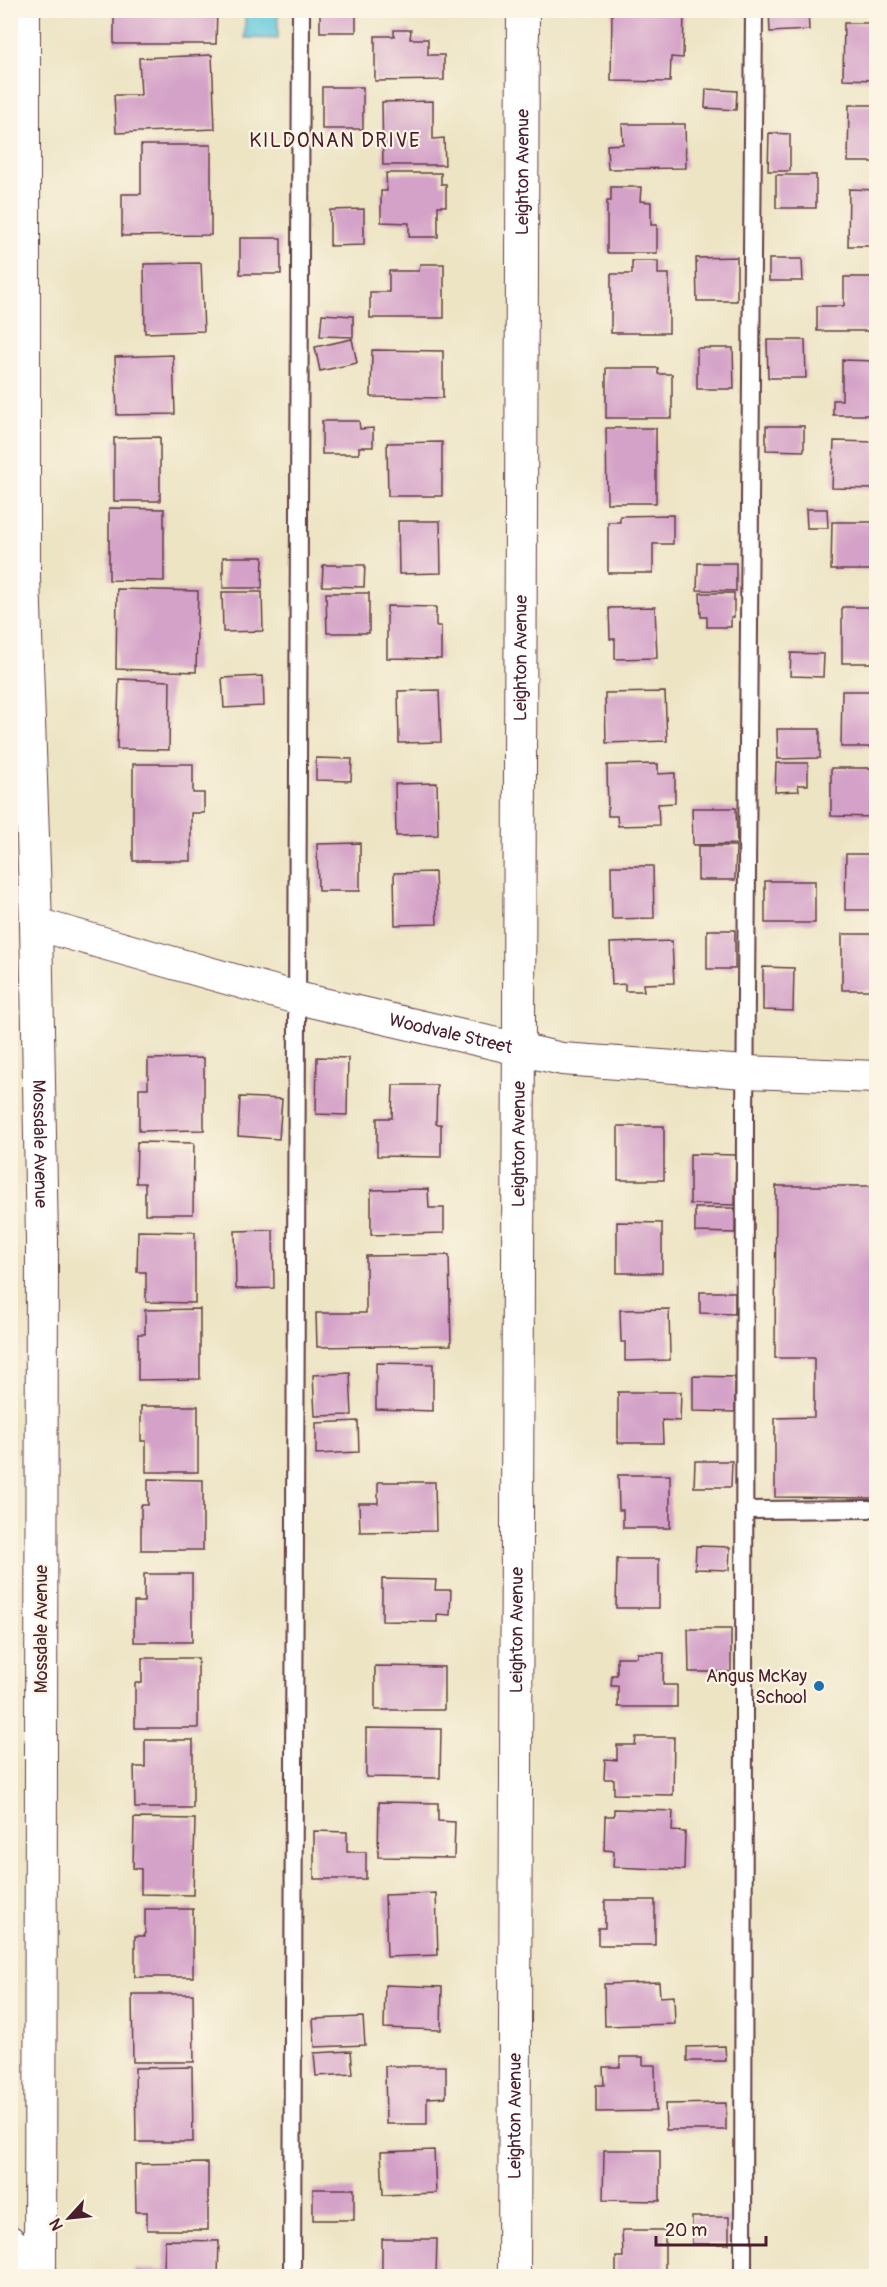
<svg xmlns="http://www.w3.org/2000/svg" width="887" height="2287" font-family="Pangolin,sans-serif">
<rect width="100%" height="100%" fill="#fcf5e5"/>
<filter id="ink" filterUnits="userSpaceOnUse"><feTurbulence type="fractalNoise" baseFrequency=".0167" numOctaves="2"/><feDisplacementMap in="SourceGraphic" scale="12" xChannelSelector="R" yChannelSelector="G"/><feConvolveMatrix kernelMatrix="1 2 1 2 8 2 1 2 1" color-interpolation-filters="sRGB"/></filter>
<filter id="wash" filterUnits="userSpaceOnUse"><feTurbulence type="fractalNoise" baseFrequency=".008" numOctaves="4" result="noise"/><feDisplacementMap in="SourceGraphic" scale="24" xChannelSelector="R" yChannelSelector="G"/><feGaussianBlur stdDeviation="1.35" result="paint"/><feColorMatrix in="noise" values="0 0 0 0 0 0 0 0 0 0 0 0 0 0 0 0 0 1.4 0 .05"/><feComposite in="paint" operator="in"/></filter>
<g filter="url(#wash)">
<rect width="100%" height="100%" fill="#ede4c4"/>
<polygon fill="#5fc7db" stroke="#547383" stroke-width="1.5" points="245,11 278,11 278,39 245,38"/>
<g id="blocks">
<g fill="#d4a1c8">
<polygon points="114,10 217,10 216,44 114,44"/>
<rect x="320" y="10" width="36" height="22"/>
<polygon points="769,10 808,10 809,30 770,32"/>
<polygon points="612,11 684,12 683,58 671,57 670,82 611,81"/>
<polygon points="844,23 876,23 876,80 843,79"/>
<polygon points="394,30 411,30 410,39 428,39 428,55 444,55 444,80 375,81 375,36 394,36"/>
<polygon points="212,55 215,129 116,133 114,95 141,95 139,58"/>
<rect x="322" y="87" width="41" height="42"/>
<polygon points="706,89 737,91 736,110 705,108"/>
<polygon points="433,101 433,139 444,138 445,165 383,165 382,102"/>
<polygon points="849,105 876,105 876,162 848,162"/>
<polygon points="622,124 685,124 686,168 608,169 607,145 623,144"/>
<polygon points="769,133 790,134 790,171 768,171"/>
<polygon points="141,145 211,145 211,235 122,236 122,194 141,194"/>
<polygon points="386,173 441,173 441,184 446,184 446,206 438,206 438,237 409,237 409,223 381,222 381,191 387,191"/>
<rect x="776" y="175" width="40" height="33"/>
<polygon points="611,187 641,187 640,201 651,202 651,225 657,225 657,253 607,253 607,201 611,201"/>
<polygon points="849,189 876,190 876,246 848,246"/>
<polygon points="364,209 364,245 330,246 330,210"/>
<rect x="240" y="238" width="41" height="36"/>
<polygon points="737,257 737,301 697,301 696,258"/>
<polygon points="769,259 802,259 803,281 769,281"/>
<polygon points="632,261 658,261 658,274 669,274 669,333 611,333 611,274 632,274"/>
<polygon points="201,263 204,331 145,333 144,264"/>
<polygon points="420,264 444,264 444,318 370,318 370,292 389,292 389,271 419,271"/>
<polygon points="844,277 876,277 876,331 817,331 817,306 844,306"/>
<polygon points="322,314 353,316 353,337 320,336"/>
<polygon points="352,339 357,363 320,371 315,347"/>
<polygon points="767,340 805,340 806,378 768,378"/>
<polygon points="697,348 733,348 734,389 697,389"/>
<polygon points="372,350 443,351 443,398 371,397"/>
<polygon points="173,355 175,414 117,415 115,357"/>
<polygon points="842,360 876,361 876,415 833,415 833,400 842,400"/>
<polygon points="606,368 658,368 658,374 672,374 672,418 606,418"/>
<polygon points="322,421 359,421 360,429 373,428 373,447 359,447 359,454 322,454"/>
<polygon points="766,426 804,426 804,451 766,450"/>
<polygon points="606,428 656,428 656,503 607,503"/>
<polygon points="160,437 160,501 114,501 114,438"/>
<polygon points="834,441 876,442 876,489 832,488"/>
<polygon points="442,442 442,496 388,496 387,443"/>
<polygon points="109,508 164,509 164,581 109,580"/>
<polygon points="806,509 827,509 828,528 807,528"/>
<polygon points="673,515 673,544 653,544 653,573 608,573 608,522 620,522 620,516"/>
<polygon points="398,521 440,521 441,573 399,574"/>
<polygon points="832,522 876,522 876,570 831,570"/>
<polygon points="223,557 263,557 262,588 223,588"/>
<polygon points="698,563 736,563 736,591 697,590"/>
<polygon points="323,565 365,565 364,587 322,586"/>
<polygon points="117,589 198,591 196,672 116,669"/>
<polygon points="222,592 262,592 263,631 223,632"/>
<polygon points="326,593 369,593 369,633 327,633"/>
<polygon points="700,593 734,593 734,617 731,617 731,627 707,627 707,617 701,617"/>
<polygon points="387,606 436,607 436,626 441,626 441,659 387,658"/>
<polygon points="655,607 657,658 615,659 615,639 610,639 609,608"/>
<rect x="842" y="607" width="34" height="56"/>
<polygon points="791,653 824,654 823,677 790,676"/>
<polygon points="263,676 264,706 224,708 222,678"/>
<polygon points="119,679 170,681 169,750 117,749"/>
<polygon points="439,690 441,742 399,743 398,691"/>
<polygon points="842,691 876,691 876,747 841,747"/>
<polygon points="665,692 667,741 606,743 605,693"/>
<polygon points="777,729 820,729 820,758 778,759"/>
<polygon points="316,758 352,759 351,781 316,780"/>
<polygon points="776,763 808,763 808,785 798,785 799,791 775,792"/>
<polygon points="133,764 193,764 193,793 204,793 204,813 191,813 191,861 133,861"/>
<polygon points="658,764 658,774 675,773 675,803 658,804 659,825 618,826 617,816 608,816 607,765"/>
<polygon points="831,768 876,768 876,817 831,816"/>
<polygon points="437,783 438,835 396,836 395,784"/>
<polygon points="692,808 736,808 737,844 693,845"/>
<polygon points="360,843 360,891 318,891 317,844"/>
<polygon points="698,846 736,846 735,880 698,880"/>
<polygon points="846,854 876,854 876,910 845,910"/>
<polygon points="611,866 653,866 654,918 612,919"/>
<polygon points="435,872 437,924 395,925 394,873"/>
<rect x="765" y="881" width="50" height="42"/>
<rect x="707" y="930" width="28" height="39"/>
<rect x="842" y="934" width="34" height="56"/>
<polygon points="672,941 674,983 643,984 644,991 625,991 625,984 612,985 610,943"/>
<polygon points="763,967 794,968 793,1011 763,1010"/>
<polygon points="317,1057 348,1058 347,1115 316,1114"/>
<polygon points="204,1058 204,1130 139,1131 139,1088 148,1088 148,1059"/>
<polygon points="393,1085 437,1085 436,1124 441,1124 441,1157 377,1156 377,1118 392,1118"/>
<polygon points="240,1097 282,1099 279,1139 238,1136"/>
<rect x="618" y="1126" width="46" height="54"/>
<polygon points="137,1142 194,1143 193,1214 145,1214 145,1183 136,1183"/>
<polygon points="690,1154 736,1155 735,1205 690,1204"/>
<polygon points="776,1186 873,1186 873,1196 876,1196 876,1248 874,1248 876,1498 775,1497 775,1418 814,1417 814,1358 775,1358"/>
<polygon points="428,1189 429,1208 444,1208 444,1233 371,1235 371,1190"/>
<polygon points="695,1208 735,1208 735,1233 695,1232"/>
<polygon points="617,1222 662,1223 662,1273 617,1273"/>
<polygon points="273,1230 274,1288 236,1289 235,1231"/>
<polygon points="138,1231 195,1232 195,1303 146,1302 146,1272 137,1272"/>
<polygon points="449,1255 451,1345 317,1347 316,1313 366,1313 366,1256"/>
<polygon points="700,1292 735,1292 735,1314 700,1313"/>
<polygon points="200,1309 200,1379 138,1380 138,1334 145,1334 145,1310"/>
<polygon points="669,1309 670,1360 625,1361 625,1342 621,1342 620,1310"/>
<polygon points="376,1363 433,1364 433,1411 376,1409"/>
<polygon points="350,1373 352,1415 315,1416 313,1375"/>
<polygon points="693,1376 735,1377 735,1412 693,1411"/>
<polygon points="618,1392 681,1392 680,1421 662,1420 663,1443 618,1443"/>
<polygon points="141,1406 198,1406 198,1472 146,1472 146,1441 141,1441"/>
<polygon points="358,1421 359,1452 316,1454 316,1423"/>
<polygon points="695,1461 732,1461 731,1487 694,1487"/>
<polygon points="618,1475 670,1475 670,1528 623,1528 623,1510 619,1510"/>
<polygon points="148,1479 203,1480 203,1550 141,1550 141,1505 148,1505"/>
<polygon points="378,1482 435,1482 436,1531 360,1532 359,1503 378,1503"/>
<polygon points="696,1546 730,1547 729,1570 695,1569"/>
<polygon points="617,1559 659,1559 659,1608 616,1608"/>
<polygon points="144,1574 192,1574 192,1642 134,1642 134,1602 144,1602"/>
<polygon points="382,1579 436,1580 435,1590 451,1590 450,1615 437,1614 437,1622 382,1621"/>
<polygon points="688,1629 731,1629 731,1672 689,1672"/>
<polygon points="637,1653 664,1653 663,1685 677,1685 677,1707 618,1707 618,1686 611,1686 612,1675 617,1675 617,1657 637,1657"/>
<polygon points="142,1658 198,1658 198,1728 135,1728 135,1683 142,1683"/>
<polygon points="375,1666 444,1667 444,1710 375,1710"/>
<polygon points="366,1728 441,1729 440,1778 366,1777"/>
<polygon points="636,1737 674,1737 673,1795 614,1794 614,1779 604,1779 605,1759 617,1760 617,1745 635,1745"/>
<polygon points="145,1740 193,1740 193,1808 135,1808 134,1767 145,1767"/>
<polygon points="379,1802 438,1803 438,1821 455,1822 454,1858 378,1857"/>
<polygon points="614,1809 673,1811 672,1831 685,1832 684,1870 613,1867 614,1851 604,1850 605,1816 614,1816"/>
<polygon points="134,1818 195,1819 193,1895 141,1894 141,1869 133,1868"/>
<polygon points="314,1831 347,1832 347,1852 366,1852 366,1879 314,1879"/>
<polygon points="436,1893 438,1955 387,1957 385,1895"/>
<polygon points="605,1900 655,1900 655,1945 598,1945 598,1928 605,1928"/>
<polygon points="145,1909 193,1909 193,1977 135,1977 135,1936 145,1936"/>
<polygon points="659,1982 660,1997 674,1996 675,2024 605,2026 604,1984"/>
<polygon points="385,1985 442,1987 441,2030 384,2028"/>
<polygon points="132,1994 193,1994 194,2062 133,2062"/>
<polygon points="363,2017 365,2045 315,2047 313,2019"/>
<polygon points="725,2046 726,2061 687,2061 687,2047"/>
<polygon points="351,2051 353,2074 316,2076 314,2053"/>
<polygon points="620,2057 643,2057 643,2065 655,2065 656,2111 596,2112 596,2085 604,2085 603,2067 620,2067"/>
<polygon points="385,2066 446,2066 446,2097 427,2098 427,2124 386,2124"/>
<polygon points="192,2067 193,2142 136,2142 135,2068"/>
<polygon points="726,2103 726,2130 666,2130 665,2104"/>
<polygon points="434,2150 436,2193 383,2195 381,2152"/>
<polygon points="604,2150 660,2150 660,2201 603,2200"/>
<polygon points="208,2163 208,2230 147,2230 147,2212 136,2212 135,2164"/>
<rect x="313" y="2189" width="41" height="31"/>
<rect x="692" y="2217" width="37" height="27"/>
<polygon points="622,2230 665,2230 665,2276 616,2276 616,2257 623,2257"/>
<polygon points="382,2239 437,2239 436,2276 382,2276"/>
<polygon points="165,2240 219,2241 218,2276 135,2276 135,2269 164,2270"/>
</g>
</g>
</g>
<g filter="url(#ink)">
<use href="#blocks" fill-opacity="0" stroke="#623d42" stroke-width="1.5"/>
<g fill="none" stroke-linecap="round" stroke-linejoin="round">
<defs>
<g id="lane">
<polyline points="744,1510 869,1509"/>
<polyline points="292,2276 301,10"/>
<polyline points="743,2276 745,1116 754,10"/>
</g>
<g id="street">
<path id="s1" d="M24 10V577L36 924 42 1241 40 2276"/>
<path id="s2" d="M36 924 297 998 562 1059 746 1072 876 1077"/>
<polyline points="10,2242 40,2268"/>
<path id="s3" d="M514 2276 523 10"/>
</g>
</defs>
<use href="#lane" stroke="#623d42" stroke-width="20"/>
<use href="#street" stroke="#623d42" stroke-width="34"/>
<use href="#lane" stroke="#fff" stroke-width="16"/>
<use href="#street" stroke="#fff" stroke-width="32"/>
</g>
</g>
<circle fill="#1f6fb2" stroke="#fcf5e5" stroke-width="2" cx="819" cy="1686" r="6"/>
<g text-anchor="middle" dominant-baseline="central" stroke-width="4.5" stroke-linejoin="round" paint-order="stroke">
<g font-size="18" fill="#4a1f2b" stroke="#fcf5e5">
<text stroke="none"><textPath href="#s3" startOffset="2104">Leighton Avenue</textPath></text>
<text stroke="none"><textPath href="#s3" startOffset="1618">Leighton Avenue</textPath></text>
<text stroke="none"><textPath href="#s2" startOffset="429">Woodvale Street</textPath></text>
<text stroke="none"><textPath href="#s1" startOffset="1134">Mossdale Avenue</textPath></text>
<text stroke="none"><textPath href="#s3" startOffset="1132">Leighton Avenue</textPath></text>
<text transform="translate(41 1629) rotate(-90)">Mossdale Avenue</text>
<text stroke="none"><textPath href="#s3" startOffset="646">Leighton Avenue</textPath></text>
<text stroke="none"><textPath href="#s3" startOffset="160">Leighton Avenue</textPath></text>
</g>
<g font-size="18" fill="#4a1f2b" stroke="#fcf5e5" text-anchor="end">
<text x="807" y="1676">Angus McKay<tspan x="807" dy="21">School</tspan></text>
</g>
<g font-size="20" letter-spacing="1.5" fill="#4a1f2b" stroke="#fcf5e5">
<text x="335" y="140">KILDONAN DRIVE</text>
</g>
</g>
<rect width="887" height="2287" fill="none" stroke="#fcf5e5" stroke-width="36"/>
<g transform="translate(69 2218) rotate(243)" stroke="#fcf5e5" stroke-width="4.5" paint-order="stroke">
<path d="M0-4.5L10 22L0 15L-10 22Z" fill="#4a1f2b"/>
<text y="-9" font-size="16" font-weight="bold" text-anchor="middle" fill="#4a1f2b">N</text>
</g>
<path d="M656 2236v9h110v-9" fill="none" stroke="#4a1f2b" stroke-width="3"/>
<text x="665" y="2236" font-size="18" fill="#4a1f2b" stroke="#fcf5e5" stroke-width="4.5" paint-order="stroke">20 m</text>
</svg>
